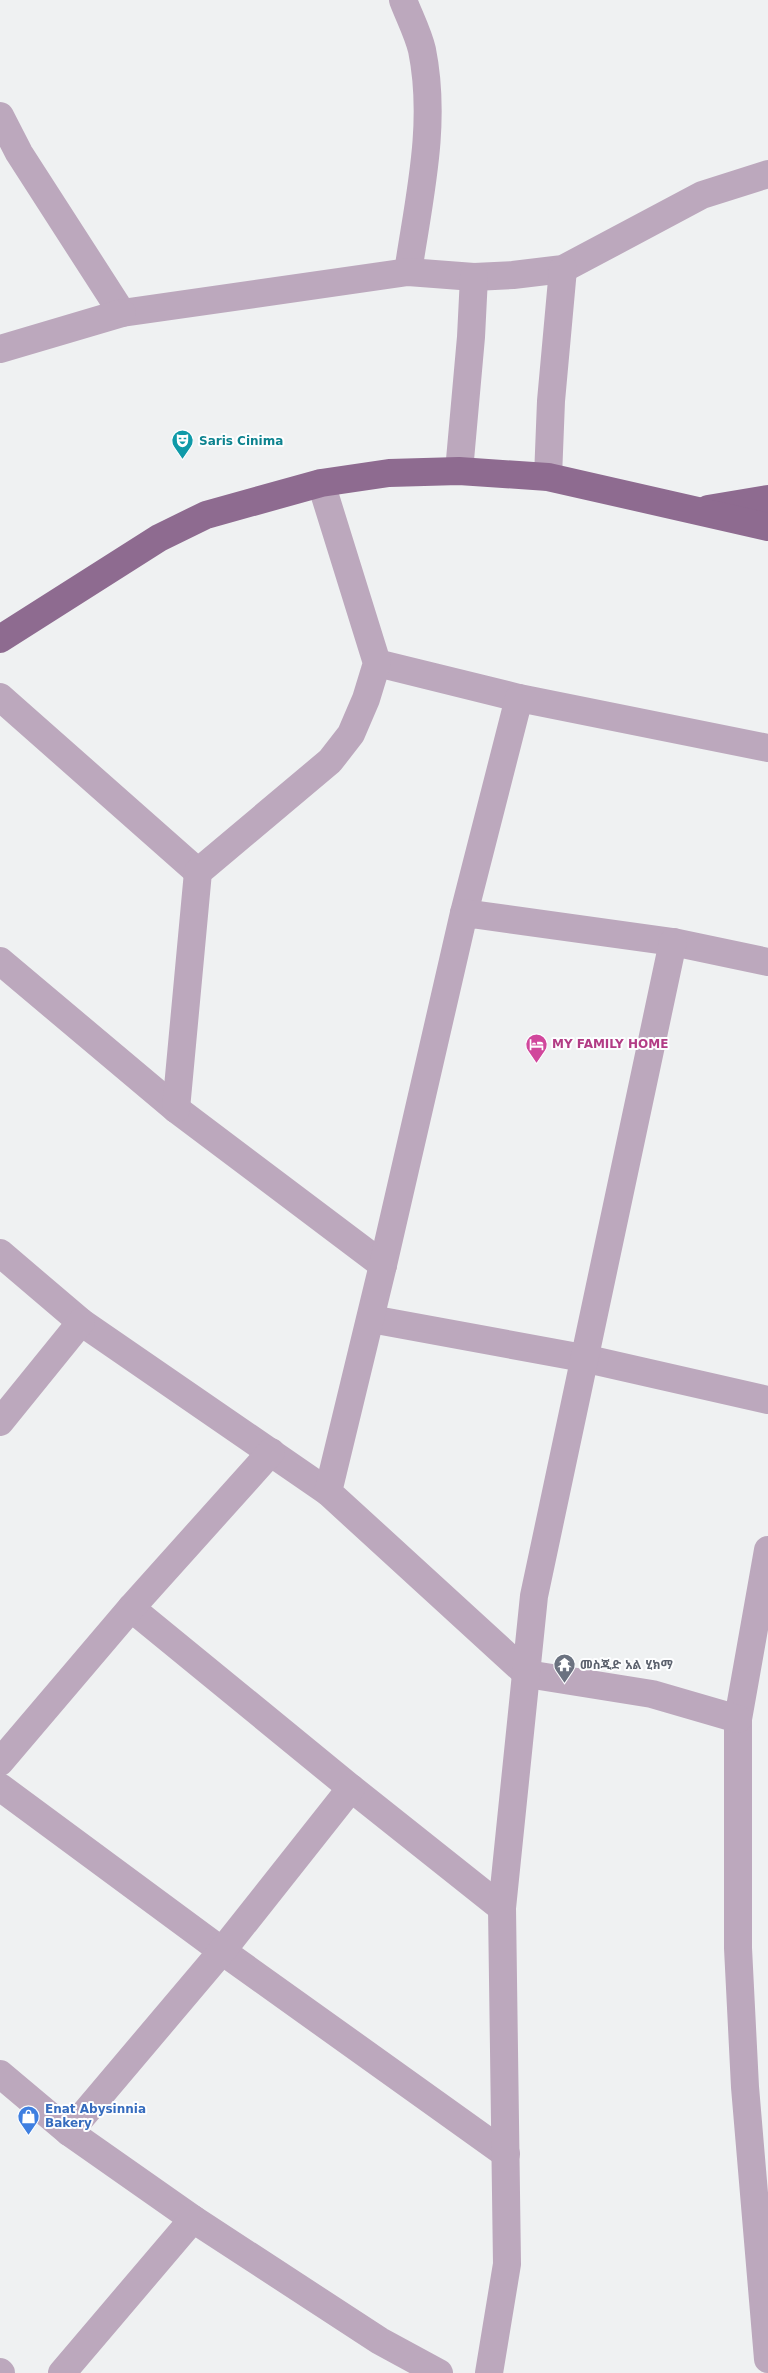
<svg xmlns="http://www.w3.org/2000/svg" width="768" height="2373" font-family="'DejaVu Sans','Noto Sans Ethiopic',sans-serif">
<rect width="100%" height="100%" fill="#eff1f2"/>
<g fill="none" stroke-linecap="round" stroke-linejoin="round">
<g stroke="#bca8bd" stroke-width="28">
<path d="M403 0C409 16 418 33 422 50 437 124 419 198 408 272"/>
<polyline points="0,116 19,153 122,313 408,272 474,277 513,275 563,269 702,195 768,174"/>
<polyline points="0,349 122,313"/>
<polyline points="459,471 471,337 474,277"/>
<polyline points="548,477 551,401 563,269"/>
<polyline points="377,663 519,698"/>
<polyline points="0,697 198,872"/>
<polyline points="464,913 519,698 768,748"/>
<polyline points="0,961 176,1109 383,1265"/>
<polyline points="176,1109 198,872 330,761 351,734 366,699 377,663 321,483"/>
<polyline points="0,1253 81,1322 328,1492"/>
<polyline points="371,1319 583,1358 768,1400"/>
<polyline points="0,1422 81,1322"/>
<polyline points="768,1550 738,1719 738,1948 745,2087 768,2359"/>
<polyline points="131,1608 351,1788 502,1908"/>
<polyline points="738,1719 652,1694 527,1674 328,1492 383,1265 464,913 673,942 768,962"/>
<polyline points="0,1762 131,1608 271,1452"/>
<polyline points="0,1787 222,1951 506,2154"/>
<polyline points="0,2074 69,2132 193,2219 380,2341 439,2373"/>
<polyline points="69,2132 222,1951 351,1788"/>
<polyline points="0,2372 1,2373"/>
<polyline points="62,2373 193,2219"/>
<polyline points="489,2373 507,2264 502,1908 534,1596 673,942"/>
</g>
<g stroke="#8e6b90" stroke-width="28">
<polyline points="708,509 768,499"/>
<polyline points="0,639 159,538 206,515 321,483 389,473 459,471 548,477 768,527"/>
</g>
</g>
<defs>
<symbol id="theatre-pin" viewBox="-11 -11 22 30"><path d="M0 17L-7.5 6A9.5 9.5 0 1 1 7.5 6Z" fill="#0f9aa8" stroke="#fdfeff"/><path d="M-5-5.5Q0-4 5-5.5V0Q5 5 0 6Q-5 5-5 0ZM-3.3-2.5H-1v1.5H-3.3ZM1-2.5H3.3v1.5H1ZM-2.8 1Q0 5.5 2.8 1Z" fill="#fff"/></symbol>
<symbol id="hotel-pin" viewBox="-11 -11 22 30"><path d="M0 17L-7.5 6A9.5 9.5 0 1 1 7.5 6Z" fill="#d1479c" stroke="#fdfeff"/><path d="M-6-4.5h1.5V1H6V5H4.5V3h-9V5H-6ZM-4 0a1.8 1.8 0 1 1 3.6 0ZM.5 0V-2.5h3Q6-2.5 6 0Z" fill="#fff"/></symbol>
<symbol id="temple-pin" viewBox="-11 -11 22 30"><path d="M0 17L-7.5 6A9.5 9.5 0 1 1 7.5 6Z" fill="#6b7280" stroke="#fdfeff"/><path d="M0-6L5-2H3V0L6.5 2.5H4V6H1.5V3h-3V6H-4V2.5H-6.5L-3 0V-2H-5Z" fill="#fff"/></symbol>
<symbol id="shop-pin" viewBox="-11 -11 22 30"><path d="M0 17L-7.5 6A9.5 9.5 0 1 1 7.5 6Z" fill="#3f7fe0" stroke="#fdfeff"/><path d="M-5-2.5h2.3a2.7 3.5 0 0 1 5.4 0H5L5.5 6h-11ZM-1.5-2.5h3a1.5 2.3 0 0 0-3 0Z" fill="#fff"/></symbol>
</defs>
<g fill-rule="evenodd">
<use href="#theatre-pin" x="170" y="428" width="25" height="34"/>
<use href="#hotel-pin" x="524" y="1032" width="25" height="34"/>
<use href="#temple-pin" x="552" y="1652" width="25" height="34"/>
<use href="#shop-pin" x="16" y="2104" width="25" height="34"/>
</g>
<g text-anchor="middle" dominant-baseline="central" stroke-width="4" stroke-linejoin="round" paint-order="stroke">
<g font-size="12" font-weight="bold" fill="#0d838f" stroke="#fdfeff" text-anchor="start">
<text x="199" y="441">Saris Cinima</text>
</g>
<g font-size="12" font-weight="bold" fill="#b23c85" stroke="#fdfeff" text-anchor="start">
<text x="552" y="1044">MY FAMILY HOME</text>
</g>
<g font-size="12" font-weight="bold" fill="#5b616d" stroke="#fdfeff" text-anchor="start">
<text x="580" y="1665">መስጂድ አል ሂክማ</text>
</g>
<g font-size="12" font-weight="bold" fill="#366cbe" stroke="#fdfeff" text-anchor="start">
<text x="45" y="2109">Enat Abysinnia<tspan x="45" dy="14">Bakery</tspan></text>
</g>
</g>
</svg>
